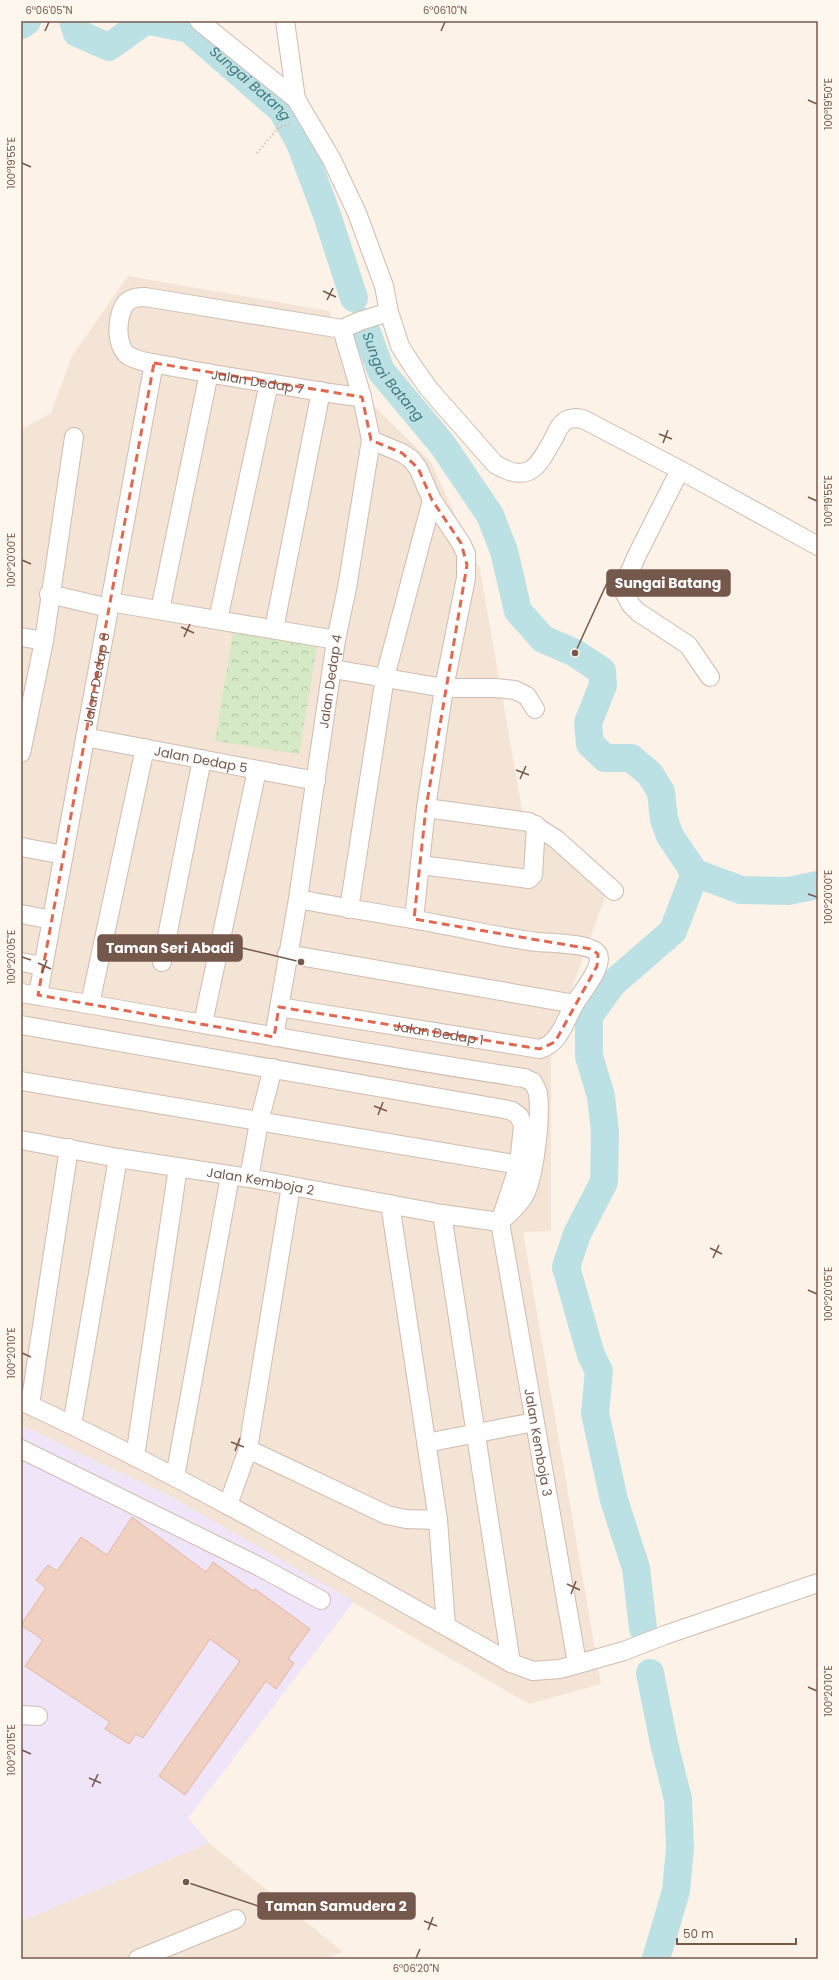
<svg xmlns="http://www.w3.org/2000/svg" width="839" height="1980" font-family="Poppins,sans-serif">
<defs>
<pattern id="park-crowns" width="20" height="18" patternUnits="userSpaceOnUse"><rect width="20" height="18" fill="#d6e9c6"/><path d="M2 6a3 3 0 1 1 6 0M12 15a3 3 0 1 1 6 0" fill="none" stroke="#b2c0a3"/></pattern>
</defs>
<rect width="100%" height="100%" fill="#fcf2e7"/>
<g fill="#f3e4d6">
<polygon points="128,276 329,311 372,404 431,462 480,570 523,815 612,878 551,1046 551,1231 523,1232 601,1684 529,1704 171,1497 21,1425 21,430 51,413 72,356"/>
<polygon points="209,1843 343,1952 326,1959 21,1959 21,1921"/>
</g>
<polygon fill="#efe4f8" points="21,1425 171,1497 354,1601 188,1818 209,1843 21,1921"/>
<polygon fill="url(#park-crowns)" points="233,633 317,646 299,754 215,741"/>
<g fill="none" stroke-linecap="round" stroke-linejoin="round">
<g stroke="#bce1e5" stroke-width="28">
<polyline points="73,21 77,33 109,47 145,21"/>
<path id="s1" d="M150 21 189 29 282 110 300 143 327 215 354 298"/>
<polyline points="21,25 27,21"/>
<path id="s2" d="M363 322 381 371 442 444 490 515 504 551 518 611 543 639 575 653 602 671 603 685 588 723 590 744 605 758H631L650 774 661 792 664 819 670 836 695 873 741 890 788 891 818 885"/>
<polyline points="643,1628 636,1568 614,1500 595,1413 599,1371 591,1355 566,1267 577,1234 604,1182 605,1132 601,1096 589,1056 589,1016 612,984 673,931 695,873"/>
<polyline points="650,1673 664,1743 678,1799 680,1848 676,1891 656,1959"/>
</g>
</g>
<polygon fill="#f0d0c0" stroke="#e2b5a1" points="132,1517 206,1572 213,1562 253,1591 255,1589 310,1629 288,1659 294,1663 276,1689 266,1681 185,1795 159,1776 240,1661 210,1639 143,1738 136,1734 129,1744 105,1729 110,1722 25,1666 43,1640 21,1625 46,1588 36,1580 48,1565 57,1571 81,1537 107,1555"/>
<g fill="none" stroke-linecap="round" stroke-linejoin="round">
<defs>
<g id="minor">
<polyline points="199,21 296,99"/>
<path id="s3" d="M285 21 296 99 332 160 357 213 384 286 389 312 360 321 342 329 145 297C139 297 134 297 128 301 116 311 114 347 129 356 143 364 164 364 179 368 217 375 255 381 293 387 316 391 339 395 362 397"/>
<path d="M389 312 400 346 412 365 429 389 495 464C531 486 539 464 555 436 557 431 561 424 565 421 571 417 577 418 583 419L680 470 818 546"/>
<polyline points="371,440 402,453 411,459 418,468 432,500 461,543 466,554 466,578 444,688 426,808 414,919"/>
<polyline points="680,470 637,555 626,580 624,592 631,605 638,612 688,645 710,677"/>
<polyline points="49,594 109,608"/>
<polyline points="110,602 336,640"/>
<polyline points="160,610 209,373"/>
<polyline points="218,620 269,383"/>
<polyline points="274,629 321,391"/>
<polyline points="21,637 44,641"/>
<polyline points="333,669 444,688 496,688 515,690 527,696 535,709"/>
<path id="s4" d="M85 737 316 781"/>
<polyline points="21,753 44,641 74,437"/>
<polyline points="426,808 529,822 556,839 614,891"/>
<polyline points="21,847 64,855"/>
<polyline points="421,865 529,879 533,875 536,825"/>
<polyline points="349,909 385,677 432,500"/>
<polyline points="21,914 52,920"/>
<polyline points="287,954 575,1004"/>
<polyline points="21,962 43,966"/>
<polyline points="162,962 202,759"/>
<path d="M21 993C189 1020 356 1053 524 1078L533 1082C535 1086 537 1090 538 1093 541 1116 535 1177 524 1196 519 1205 511 1212 503 1219"/>
<path id="s5" d="M38 995 154 363"/>
<polyline points="90,1004 145,748"/>
<path id="s6" d="M279 1007 540 1049C559 1044 565 1021 574 1005 580 994 604 967 598 954 592 943 548 943 537 942 504 938 471 930 438 924 391 915 344 908 298 899"/>
<polyline points="203,1023 257,770"/>
<path id="s7" d="M21 1025 504 1109 512 1111 519 1116 523 1125 519 1165 500 1222 577 1663"/>
<path id="s8" d="M274 1037 298 899 336 640 347 588 371 440 362 397 342 329"/>
<polyline points="21,1081 519,1165"/>
<path id="s9" d="M21 1140 118 1158 249 1178 442 1214 500 1222"/>
<polyline points="249,1178 259,1122 273,1068"/>
<polyline points="390,1204 438,1520 446,1626"/>
<polyline points="442,1214 511,1663"/>
<path d="M21 1401C189 1479 349 1572 511 1663L533 1671 560 1669 624 1651 665 1635 818 1583"/>
<polyline points="30,1405 69,1148"/>
<polyline points="72,1425 118,1158"/>
<polyline points="426,1443 534,1422"/>
<polyline points="21,1449 260,1567 321,1600"/>
<polyline points="248,1449 387,1515 406,1519 438,1520"/>
<polyline points="135,1457 178,1167"/>
<polyline points="175,1477 230,1176"/>
<polyline points="228,1505 248,1449 291,1186"/>
<polyline points="21,1715 38,1716"/>
<polyline points="138,1959 236,1919"/>
</g>
</defs>
<use href="#minor" stroke="#cfbcb0" stroke-width="20"/>
<polyline stroke="#d5b3a3" stroke-width="2.5" stroke-dasharray="1 3" stroke-linecap="butt" points="257,153 279,127 292,124"/>
<use href="#minor" stroke="#fff" stroke-width="18"/>
</g>
<path fill="none" stroke="#e06851" stroke-width="3" stroke-dasharray="8 5" stroke-linejoin="round" d="M154 363 362 397 371 440 402 453 418 468 432 500 461 543 467 565 426 808 414 919 591 949 598 954 597 966 555 1042 540 1049 279 1007 274 1037 38 995Z"/>
<path fill="none" stroke="#74584c" stroke-width="1.5" d="M45 31 49 22M441 31 445 22M808 100 817 104M22 163 31 167M323 291 336 297M327 300 333 288M659 434 672 439M663 443 668 430M808 497 817 501M22 560 31 564M181 627 194 633M184 637 190 624M516 770 529 775M520 779 526 766M808 894 817 897M22 957 31 960M38 963 51 969M42 973 47 960M374 1106 387 1111M378 1115 383 1102M710 1248 722 1254M713 1258 719 1245M808 1290 817 1294M22 1353 31 1357M231 1442 244 1447M235 1451 240 1438M567 1584 580 1590M571 1594 576 1581M808 1687 817 1691M22 1750 31 1754M89 1778 101 1783M92 1787 98 1774M424 1921 437 1926M428 1930 433 1917M416 1958 420 1949"/>
<g text-anchor="middle" dominant-baseline="central" stroke-width="3" stroke-linejoin="round" paint-order="stroke">
<g font-size="13" fill="#74584c" stroke="#fef7ed">
<text stroke="none"><textPath href="#s3" startOffset="772">Jalan Dedap 7</textPath></text>
<text stroke="none"><textPath href="#s5" startOffset="321">Jalan Dedap 8</textPath></text>
<text stroke="none"><textPath href="#s8" startOffset="360">Jalan Dedap 4</textPath></text>
<text stroke="none"><textPath href="#s4" startOffset="118">Jalan Dedap 5</textPath></text>
<text stroke="none"><textPath href="#s6" startOffset="162">Jalan Dedap 1</textPath></text>
<text stroke="none"><textPath href="#s9" startOffset="243">Jalan Kemboja 2</textPath></text>
<text stroke="none"><textPath href="#s7" startOffset="841">Jalan Kemboja 3</textPath></text>
</g>
<g font-size="14" font-style="italic" fill="#437a7f" stroke="#fef7ed">
<text stroke="none"><textPath href="#s1" startOffset="122">Sungai Batang</textPath></text>
<text stroke="none"><textPath href="#s2" startOffset="63">Sungai Batang</textPath></text>
</g>
</g>
<path fill="none" stroke="#74584c" stroke-width="1.5" d="M575 653L607 583M301 962L242 948M186 1882L258 1906"/>
<g fill="#74584c" stroke="#fef7ed" stroke-width="1.5">
<circle cx="575" cy="653" r="4"/>
<circle cx="301" cy="962" r="4"/>
<circle cx="186" cy="1882" r="4"/>
</g>
<g fill="#74584c" stroke="#74584c" stroke-width="1.5">
<rect x="607" y="570" width="123" height="26" rx="4"/>
<rect x="98" y="935" width="144" height="26" rx="4"/>
<rect x="258" y="1893" width="157" height="26" rx="4"/>
</g>
<g font-size="14" text-anchor="middle" font-weight="bold" fill="#fff">
<text x="668" y="588">Sungai Batang</text>
<text x="170" y="953">Taman Seri Abadi</text>
<text x="336" y="1911">Taman Samudera 2</text>
</g>
<rect width="839" height="1980" fill="none" stroke="#fef7ed" stroke-width="44"/>
<path d="M677 1938v6h119v-6" fill="none" stroke="#74584c" stroke-width="2"/>
<text x="683" y="1938" font-size="12" fill="#74584c" stroke="#fef7ed" stroke-width="3" paint-order="stroke">50 m</text>
<rect x="22" y="22" width="795" height="1936" fill="none" stroke="#74584c" stroke-width="1.5"/>
<g font-size="10" text-anchor="middle" fill="#74584c">
<text x="49" y="14">6°06'05"N</text>
<text x="445" y="14">6°06'10"N</text>
<text transform="translate(828 104) rotate(-90)" y="4">100°19'50"E</text>
<text transform="translate(11 163) rotate(-90)" y="4">100°19'55"E</text>
<text transform="translate(828 501) rotate(-90)" y="4">100°19'55"E</text>
<text transform="translate(11 560) rotate(-90)" y="4">100°20'00"E</text>
<text transform="translate(828 897) rotate(-90)" y="4">100°20'00"E</text>
<text transform="translate(11 957) rotate(-90)" y="4">100°20'05"E</text>
<text transform="translate(828 1294) rotate(-90)" y="4">100°20'05"E</text>
<text transform="translate(11 1353) rotate(-90)" y="4">100°20'10"E</text>
<text transform="translate(828 1691) rotate(-90)" y="4">100°20'10"E</text>
<text transform="translate(11 1750) rotate(-90)" y="4">100°20'15"E</text>
<text x="416" y="1972">6°06'20"N</text>
</g>
</svg>
